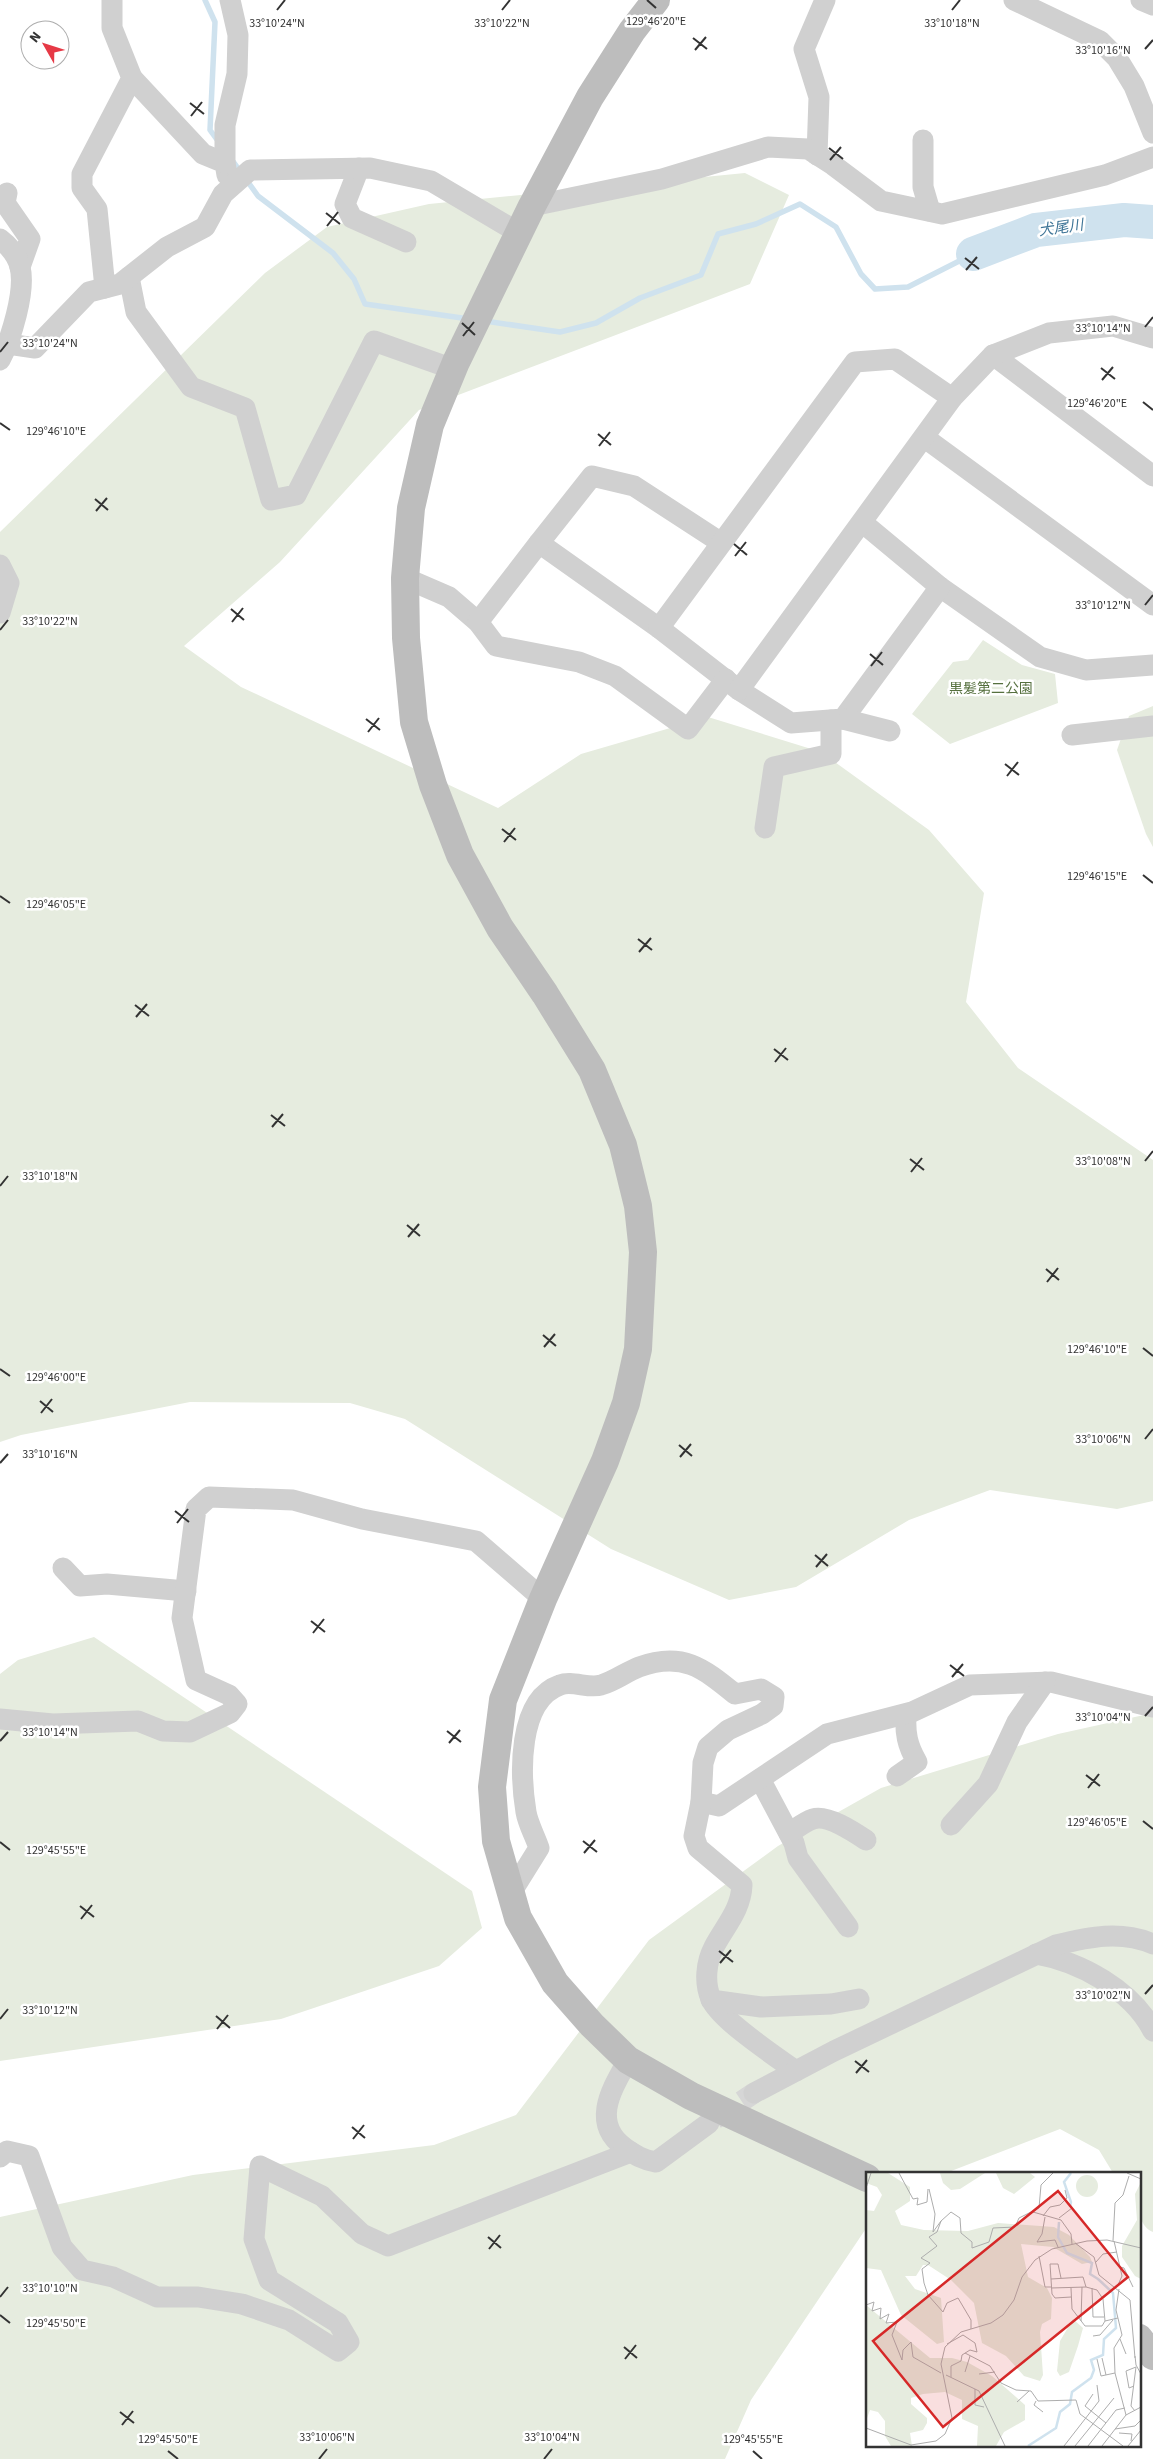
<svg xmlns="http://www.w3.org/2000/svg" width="1153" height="2459" font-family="'Source Sans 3','Noto Sans JP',sans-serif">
<rect width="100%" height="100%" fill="#fff"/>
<g fill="#e6ecdf">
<polygon points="745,173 789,195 750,284 419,410 280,562 184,646 241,687 498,808 581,754 708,717 821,752 929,830 984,893 966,1002 1018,1068 1153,1160 1153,1501 1117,1509 990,1490 909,1520 796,1587 729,1600 611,1549 405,1419 350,1403 190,1402 21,1435 0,1442 0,532 265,273 327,227 429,204"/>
<polygon points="983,640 1022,665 1055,674 1058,703 950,744 912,714 953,662 968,660"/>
<polygon points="1153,706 1153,847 1146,834 1117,750 1129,716"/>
<polygon points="94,1637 472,1891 482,1928 439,1966 281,2019 0,2061 0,1674 18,1660"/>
<path d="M1153 1713V2232C1133 2224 1139 2190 1139 2173H1113L1099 2150 1060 2129 946 2173H867V2227L751 2400 725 2459H0V2217L193 2175 434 2145 516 2115 649 1940 778 1846 881 1788 1058 1734Z"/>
</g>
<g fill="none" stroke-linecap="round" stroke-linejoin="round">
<g stroke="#cfe2ee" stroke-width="5.5">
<polyline points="205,0 215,22 210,130 218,141"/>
<polyline points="232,160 258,196 333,253 354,279 365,304 469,319"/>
<polyline points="485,321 560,332 596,323 640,298 701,275 718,234 756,224 800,204 836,227 861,274 875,289 908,287 973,254"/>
</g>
<polyline stroke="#cfe2ee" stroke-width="34" points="973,254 1036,230 1124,220 1153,222"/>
<polyline stroke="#d6d6d6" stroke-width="21" stroke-dasharray="21 11" stroke-linecap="butt" points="715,2119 754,2093"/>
<g stroke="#d0d0d0" stroke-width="21">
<polyline points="1014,0 1100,41 1117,58 1134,86 1153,133"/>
<polyline points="1141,0 1153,5"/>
<polyline points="132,78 203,154 225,163 227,175"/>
<polyline points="923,140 923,187 930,211"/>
<polyline points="817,155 819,97 804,49 825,0"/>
<polyline points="225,163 225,125 237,74 238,35 230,0"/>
<polyline points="359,168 345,204 352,218 406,242"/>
<polyline points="7,193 5,203 30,239 20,267"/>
<polyline points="532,206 662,179 768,147 808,149 833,165 881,201 942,214 1105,175 1153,157"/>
<path d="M0 239C9 246 17 255 20 267 26 291 11 339 0 360"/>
<polyline points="129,277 136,312 191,387 245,408 271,500 296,495 374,341 453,369"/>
<polyline points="105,288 97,209 82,188 82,174 132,78 112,28 112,0"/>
<polyline points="8,344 35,348 89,292 120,284 167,247 205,227 223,194 250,170 370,168 431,181 519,233"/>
<polyline points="993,355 1153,476"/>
<polyline points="925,438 1153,605"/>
<polyline points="863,523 940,587 1040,657 1086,670 1153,665"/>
<polyline points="720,542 634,486 592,476 539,543 659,628 739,690 791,723 843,719 940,587"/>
<polyline points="0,565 9,583 0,613"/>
<polyline points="405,578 449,597 478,622 496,646 579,662 615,676 688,729 726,679"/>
<polyline points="478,622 539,543"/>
<polyline points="659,628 855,362 895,359 952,398"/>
<polyline points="739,690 952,398 993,355 1049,333 1113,326 1153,338"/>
<polyline points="843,719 890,731"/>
<polyline points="1072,735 1153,726"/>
<polyline points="765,828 774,767 831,754 831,720"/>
<polyline points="63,1568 80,1586 107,1584 186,1591"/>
<polyline points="0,1719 53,1724 138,1721 163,1731 190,1732 230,1713 237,1704 229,1695 196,1680 182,1618 196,1509 209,1497 293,1500 362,1519 476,1541 543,1599"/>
<path d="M897 1776 917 1762C907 1745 905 1733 906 1714"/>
<polyline points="760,1779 794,1843 798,1858 848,1927"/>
<polyline points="701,1802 719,1806 827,1734 912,1712 970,1685 1051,1682 1153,1707"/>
<polyline points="951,1825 988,1784 1017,1722 1045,1682"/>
<path d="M789 1833C796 1829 804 1822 813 1819 827 1814 854 1832 866 1840"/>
<path d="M511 1893 539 1848C535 1836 528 1824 526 1812 520 1775 517 1700 560 1685 572 1680 589 1689 601 1685 615 1681 626 1672 639 1667 682 1651 703 1668 735 1694L761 1689 774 1697 773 1706 762 1714 728 1730 708 1747 703 1763 701 1802 694 1836 698 1848 742 1885C741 1910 725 1926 714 1947 706 1962 704 1983 711 1999 720 2020 775 2056 796 2071"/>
<path d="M1036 1954C1081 1962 1132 1990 1153 2031"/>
<polyline points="711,2000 761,2007 831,2004 859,1999"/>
<path d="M628 2060C612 2089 590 2123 625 2148 635 2155 643 2160 656 2162L709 2123"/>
<path d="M754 2093 834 2051 1056 1945C1089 1937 1121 1930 1153 1944"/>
<polyline points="0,2157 7,2151 29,2156 62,2247 82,2270 113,2277 157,2297 198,2297 242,2304 289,2320 338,2351 349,2342 338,2323 269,2280 254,2239 260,2166 322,2196 362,2234 388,2246 631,2152"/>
</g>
<g stroke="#bdbdbd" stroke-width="28">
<polyline points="656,0 632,31 590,97 532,206 456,362 430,425 411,508 405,578 406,638 414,722 433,785 460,855 500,928 545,994 592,1070 623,1145 638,1206 643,1252 638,1349 626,1403 605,1461 543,1599 503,1700 492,1787 496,1841 518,1918 555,1983 592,2025 628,2060 691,2096 867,2178"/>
<polyline points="1139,2338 1153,2356"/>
</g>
</g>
<path fill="none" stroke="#333" stroke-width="2" d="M647 0 656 8M277 10 285 0M502 10 510 0M952 10 960 0M693 38 707 49M1145 49 1153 40M695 50 706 37M190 103 204 114M191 116 202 102M829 148 843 159M830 160 841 147M326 213 340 224M327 226 338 212M965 258 979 269M966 270 977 257M462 323 475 335M1145 327 1153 317M463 336 474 322M0 352 8 342M1101 368 1115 379M1102 380 1113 367M1143 402 1153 410M0 423 10 430M598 434 611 445M599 446 610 432M95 499 108 510M96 511 107 498M734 544 747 555M735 556 746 542M1145 605 1153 595M231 609 244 620M232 622 243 608M0 630 8 620M870 654 883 665M871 666 882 652M366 719 380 730M368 732 379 718M1005 764 1019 775M1007 776 1018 762M502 829 516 840M504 842 515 828M1143 875 1153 883M0 896 10 903M638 939 652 950M639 952 651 938M135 1005 149 1016M136 1017 147 1004M774 1049 788 1060M775 1062 786 1048M271 1115 285 1126M272 1127 283 1114M910 1159 924 1170M1145 1161 1153 1151M911 1172 922 1158M0 1186 8 1176M407 1225 420 1236M408 1237 419 1224M1046 1269 1059 1280M1047 1282 1058 1268M543 1335 556 1346M544 1347 555 1334M1143 1348 1153 1356M0 1369 10 1376M40 1401 53 1412M41 1413 52 1399M1145 1439 1153 1429M679 1445 692 1456M680 1457 691 1444M0 1463 8 1454M175 1511 189 1522M177 1523 188 1509M815 1555 828 1566M816 1567 827 1554M311 1621 325 1632M313 1633 324 1619M950 1665 964 1676M952 1677 963 1664M1145 1716 1153 1707M447 1731 461 1742M0 1741 8 1732M449 1743 460 1730M1086 1775 1100 1786M1088 1788 1099 1774M1143 1821 1153 1829M583 1841 597 1852M0 1842 10 1850M584 1853 595 1840M80 1906 94 1917M81 1919 92 1905M719 1951 733 1962M720 1963 731 1950M1145 1994 1153 1985M216 2016 230 2028M0 2019 8 2009M217 2029 228 2015M855 2061 869 2072M856 2073 867 2060M352 2127 365 2138M353 2139 364 2125M488 2237 501 2248M489 2249 500 2235M0 2297 8 2287M0 2315 10 2323M624 2347 637 2358M625 2359 636 2345M120 2412 134 2423M122 2425 133 2411M168 2451 178 2459M753 2451 762 2459M319 2459 327 2449M544 2459 552 2449"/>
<g text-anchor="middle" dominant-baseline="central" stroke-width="5" stroke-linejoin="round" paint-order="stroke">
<g font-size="14" fill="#56703f" stroke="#fff">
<text x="991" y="689">黒髪第二公園</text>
</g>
<g font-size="15" font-style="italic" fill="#3f7597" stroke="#fff">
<text transform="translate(1061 228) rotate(-8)">犬尾川</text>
</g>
</g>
<g transform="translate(866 2172)">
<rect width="275" height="275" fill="#fff"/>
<path d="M0 1H22L44 15V29L29 39 35 53 58 58 102 59 132 51 188 55 203 63 224 85 226 90 216 92 187 75 155 72 162 105 181 116 186 126 185 147 176 152 174 160 177 203 174 209 158 204 140 184 116 171 108 131 85 108 62 93H57L50 104H39L49 117 75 126 78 170 71 172 35 143 15 98 0 96V38L8 39 16 23 11 15 0 11ZM74 1H119L94 17 85 18 77 11ZM130 1H164L169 5 148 22 137 16ZM210 14a11 11 0 1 1 22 0a11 11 0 1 1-22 0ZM275 10V107L269 104 256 85V74L271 48 269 22ZM0 133 64 186H86L101 190 126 204 159 233V248L138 260 130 274H111L112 254 96 247V228L79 220 57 222 45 226V232L61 246V251L57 258 44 261 46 274H25L19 264V249L12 240 4 238 0 249ZM207 147 217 156 212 174 203 200 194 204 191 199 194 169Z" fill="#e6ecdf"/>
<path fill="none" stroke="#cfe2ee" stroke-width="2.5" d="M204 35 205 30 198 10 205 1M193 50 192 65 201 81 226 91 224 102 232 107M162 274 190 256 194 240 204 232 206 220 225 206 228 198 225 188 237 183 238 167 250 156 247 121 232 107"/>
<path fill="none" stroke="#adadad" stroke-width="1" d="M33 1 47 27 52 26 51 33 61 30 62 17M261 1 275 7M0 16 5 1M63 17 69 42 67 60 75 49 71 60 63 65 71 74 55 86 64 91 56 97 58 111 62 123 77 140 81 131 92 126 105 148V157M167 40 195 48 205 62 206 72M177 44 184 35 194 33 201 26 199 18M179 45 176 62 171 70 189 68 192 75M193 46 206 36M75 49 85 40 94 46 95 61 106 70V76L123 70 127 56 149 55 153 46 173 36 175 13 187 1M247 69 249 31 257 23 263 4M248 69 256 104 251 115M209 71 228 85 233 103 264 128 269 186M173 84 179 115H185M230 90 237 82 251 80M254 95 258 96 267 115M195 106 192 92H184L186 122 189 126 205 125M185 107 217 105 220 115M185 116 220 115 231 118 237 127 239 149M205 116 206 137 219 154H236L239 149 252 146M226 116 227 145H238M253 117 250 138 256 163 248 176 249 201 260 243M0 133 8 130 6 139 15 136 14 147 23 142 20 151 31 150 26 163 36 188 37 178 45 170 47 185 75 201M215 149 216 115M227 164 234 163 247 148M254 167 260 182M81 172 97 163 109 171 111 180 104 178 96 183 95 189 85 194V205M99 181 124 194 135 211 150 218 165 219 172 229 210 228 214 242 257 274M269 184 270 193 275 202M236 186 240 203M231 187 235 204 249 201M99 200 104 184M113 202 129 200M80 203 113 219 139 274M268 214 263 216 260 199 270 195M109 217V233L118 235M227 222 219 234 240 251M170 229 168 233 177 240M151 230 163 219M269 239 265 234 270 195M0 256 45 273 70 269 79 262 86 246 75 192 79 175 95 160 125 151 137 143 148 128 156 105 169 88 186 77 221 69 241 68 275 76M249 257 269 254 275 248M253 261 266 262 265 269M198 274 233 229 231 213M209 274 248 226M222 274 250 238 259 236M236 274 260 243 275 235M262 274 275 258"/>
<path fill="#d62828" fill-opacity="0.15" stroke="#d62828" stroke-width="2.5" d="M192 19 262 105 77 255 7 169Z"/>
<rect width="275" height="275" fill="none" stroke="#333" stroke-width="2.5"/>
</g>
<g font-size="12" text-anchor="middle" fill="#333" stroke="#fff" stroke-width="5" stroke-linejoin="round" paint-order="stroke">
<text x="656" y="25">129°46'20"E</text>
<text x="277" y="27">33°10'24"N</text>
<text x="502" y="27">33°10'22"N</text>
<text x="952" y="27">33°10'18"N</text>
<text x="1103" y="54">33°10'16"N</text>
<text x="1103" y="332">33°10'14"N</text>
<text x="50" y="347">33°10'24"N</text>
<text x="1097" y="407">129°46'20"E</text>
<text x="56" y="435">129°46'10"E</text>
<text x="1103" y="609">33°10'12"N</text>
<text x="50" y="625">33°10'22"N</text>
<text x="1097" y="880">129°46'15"E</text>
<text x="56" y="908">129°46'05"E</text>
<text x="1103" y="1165">33°10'08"N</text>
<text x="50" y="1180">33°10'18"N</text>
<text x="1097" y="1353">129°46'10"E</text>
<text x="56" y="1381">129°46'00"E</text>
<text x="1103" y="1443">33°10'06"N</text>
<text x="50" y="1458">33°10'16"N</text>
<text x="1103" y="1721">33°10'04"N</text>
<text x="50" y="1736">33°10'14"N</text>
<text x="1097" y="1826">129°46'05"E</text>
<text x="56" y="1854">129°45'55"E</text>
<text x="1103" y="1999">33°10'02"N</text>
<text x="50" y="2014">33°10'12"N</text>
<text x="50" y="2292">33°10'10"N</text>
<text x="56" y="2327">129°45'50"E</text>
<text x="327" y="2441">33°10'06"N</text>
<text x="552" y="2441">33°10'04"N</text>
<text x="168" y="2443">129°45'50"E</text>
<text x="753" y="2443">129°45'55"E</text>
</g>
<g transform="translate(45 45) rotate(309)"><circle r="24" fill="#ffffff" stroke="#adadad"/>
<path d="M0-4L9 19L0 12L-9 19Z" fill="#e63946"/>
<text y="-8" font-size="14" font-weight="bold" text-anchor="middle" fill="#333333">N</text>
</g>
</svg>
